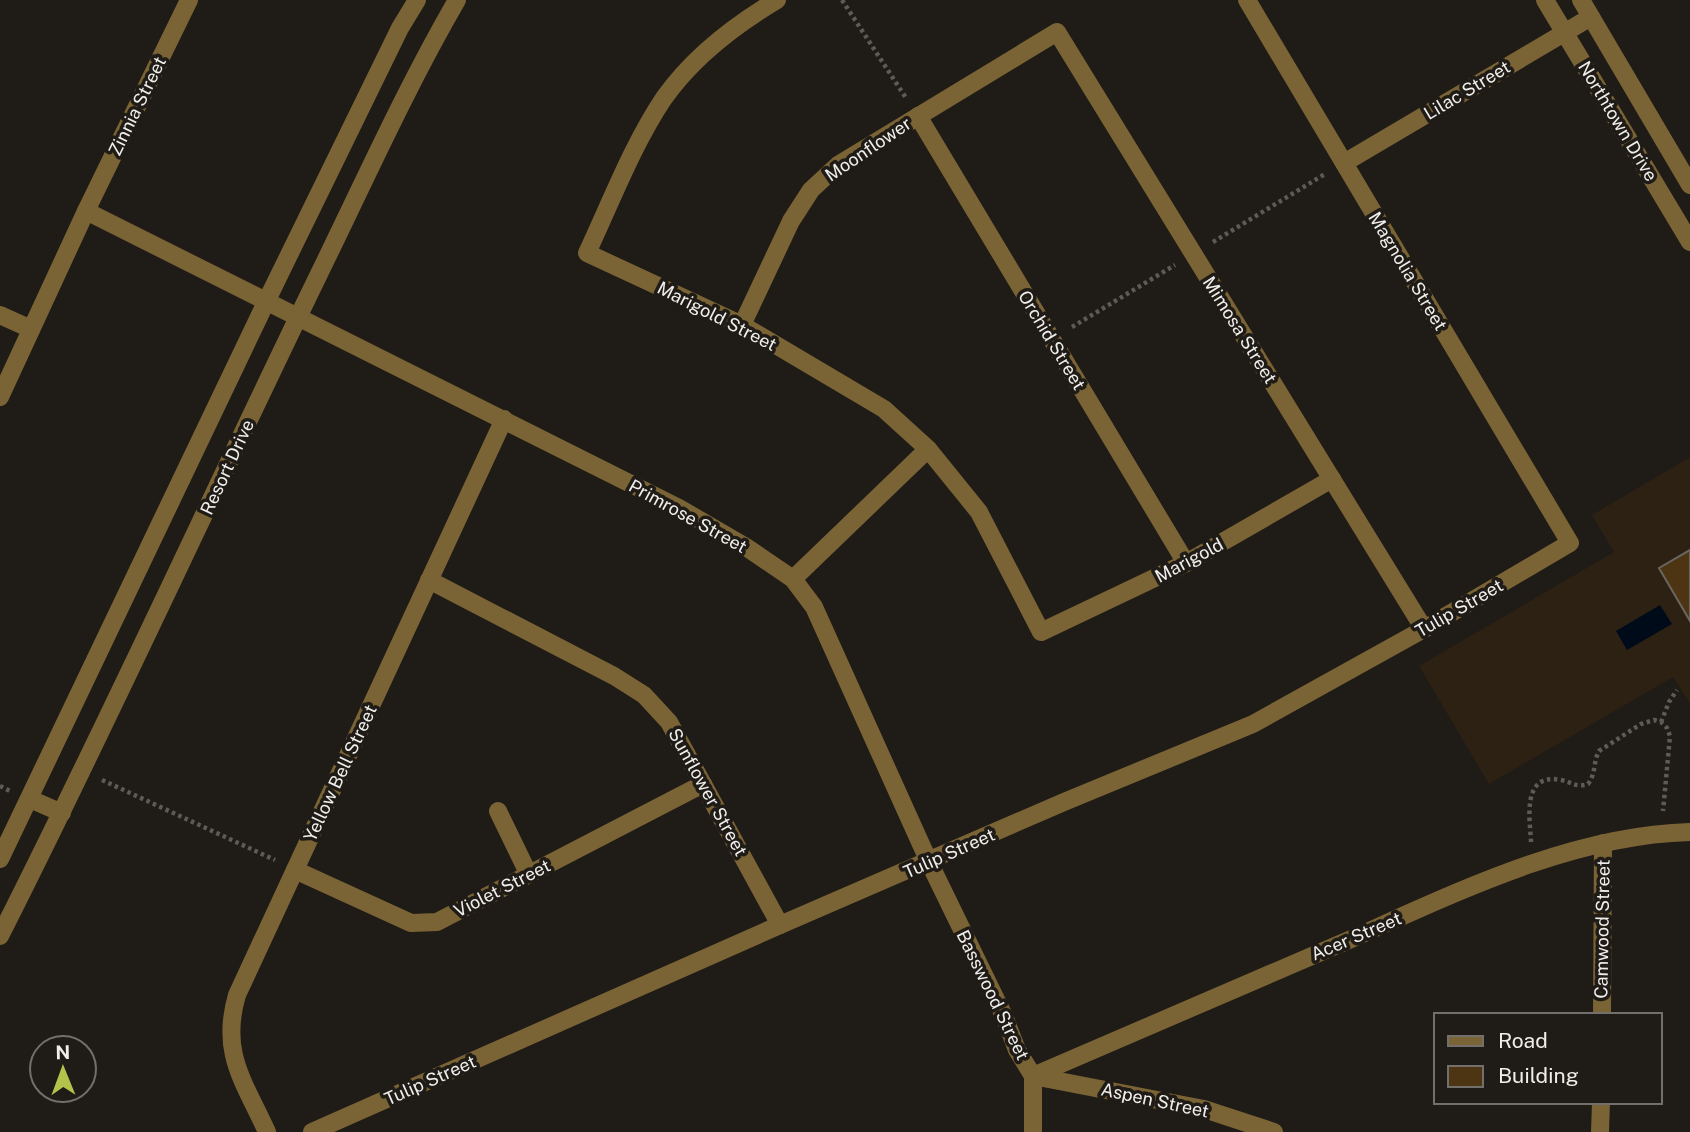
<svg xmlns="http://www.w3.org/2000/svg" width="1690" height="1132" font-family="'Public Sans',sans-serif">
<rect width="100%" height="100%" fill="#1f1b17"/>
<polygon fill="#2c2112" points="1690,457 1690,704 1673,677 1489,784 1419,666 1614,552 1592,515"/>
<polygon fill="#000b1a" points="1660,605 1672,624 1627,650 1616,631"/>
<polygon fill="#4d3514" stroke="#69655f" stroke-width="2" points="1690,550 1690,621 1659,568"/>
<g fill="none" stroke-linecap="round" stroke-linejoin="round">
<g stroke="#5e5a57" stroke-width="4.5" stroke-dasharray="3.5 3.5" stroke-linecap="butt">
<polyline points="842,0 906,98"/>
<polyline points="1213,242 1325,174"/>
<polyline points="1072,327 1175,265"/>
<polyline points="1661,722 1669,702 1677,690"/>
<polyline points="102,780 275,860"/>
<polyline points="0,786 10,791"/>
<path d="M1531 842C1530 819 1521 772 1561 780 1572 782 1576 788 1588 784 1596 774 1593 762 1599 751L1641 724 1654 720 1661 722 1667 728 1670 736 1663 811"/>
</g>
<g stroke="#7a6334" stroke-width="18">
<path d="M777 0C735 25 693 57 664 98 633 144 611 202 587 253L742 325 884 409 928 449 979 512 1041 632 1186 563 1332 479"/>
<polyline points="1545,0 1690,242"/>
<polyline points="1581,0 1690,185"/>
<polyline points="918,116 1186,563"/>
<polyline points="1344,163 1591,17"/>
<polyline points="86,211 679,508 746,547 793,579 814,607 929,862 1004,1016 1017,1050 1033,1076 1033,1132"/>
<polyline points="0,315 31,329"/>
<polyline points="742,325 791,221 811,190 838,165 1057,32 1424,629"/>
<polyline points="0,397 86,211 189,0"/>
<polyline points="793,579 928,449"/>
<polyline points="429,580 614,676 644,695 669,722 780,925"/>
<polyline points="30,799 62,813"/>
<polyline points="498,811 529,875"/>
<polyline points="0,859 267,300 400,28 417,0"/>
<polyline points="295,870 411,923 437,922 703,784"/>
<path d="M0 936C111 717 212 494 319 274 364 182 406 88 457 0"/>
<polyline points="1602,1015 1603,843"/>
<path d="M1033 1076C1139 1031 1244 985 1349 940 1455 893 1572 835 1690 832"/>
<polyline points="1033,1076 1204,1109 1274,1132"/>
<path d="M267 1132C244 1081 220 1053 237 995L504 419"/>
<polyline points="312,1132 780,925 1064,802 1253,724 1424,629 1570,543 1247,0"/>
<polyline points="1600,1132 1601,1102"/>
</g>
</g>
<g text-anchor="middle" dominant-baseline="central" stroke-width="7" stroke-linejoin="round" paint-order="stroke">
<g font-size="18" fill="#f0eeeb" stroke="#1f1b17">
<text transform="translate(1467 90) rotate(-31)">Lilac Street</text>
<text transform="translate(137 106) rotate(-64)">Zinnia Street</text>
<text transform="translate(1618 121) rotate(59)">Northtown Drive</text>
<text transform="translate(868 149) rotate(-34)">Moonflower</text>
<text transform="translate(1408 271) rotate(59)">Magnolia Street</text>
<text transform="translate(717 316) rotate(27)">Marigold Street</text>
<text transform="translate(1240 330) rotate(58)">Mimosa Street</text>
<text transform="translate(1052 340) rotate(59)">Orchid Street</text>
<text transform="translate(227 467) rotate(-65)">Resort Drive</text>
<text transform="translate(688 516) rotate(29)">Primrose Street</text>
<text transform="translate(1189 560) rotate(-28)">Marigold</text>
<text transform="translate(1459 608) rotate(-30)">Tulip Street</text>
<text transform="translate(340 773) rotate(-65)">Yellow Bell Street</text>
<text transform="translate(708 792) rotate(61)">Sunflower Street</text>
<text transform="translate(949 853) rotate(-24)">Tulip Street</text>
<text transform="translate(502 888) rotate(-27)">Violet Street</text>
<text transform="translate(1602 929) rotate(-89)">Camwood Street</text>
<text transform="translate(1356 936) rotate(-23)">Acer Street</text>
<text transform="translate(993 995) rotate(64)">Basswood Street</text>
<text transform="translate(430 1080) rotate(-24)">Tulip Street</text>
<text transform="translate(1155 1100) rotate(12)">Aspen Street</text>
</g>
</g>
<rect x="1434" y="1013" width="228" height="91" fill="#1f1b17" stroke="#736f6c" stroke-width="2"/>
<rect x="1448" y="1036" width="35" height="10" fill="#7a6334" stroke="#736f6c" stroke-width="2"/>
<text x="1498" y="1048" font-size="21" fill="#f0eeeb">Road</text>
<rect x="1448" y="1066" width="35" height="21" fill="#4d3514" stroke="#736f6c" stroke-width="2"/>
<text x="1498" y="1083" font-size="21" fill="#f0eeeb">Building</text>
<g transform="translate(63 1069) rotate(359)"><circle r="33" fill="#1f1b17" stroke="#736f6c" stroke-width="2"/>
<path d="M0-5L12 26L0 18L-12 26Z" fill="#b3c24b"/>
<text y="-10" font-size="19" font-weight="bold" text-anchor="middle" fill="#f0eeeb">N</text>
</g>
</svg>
